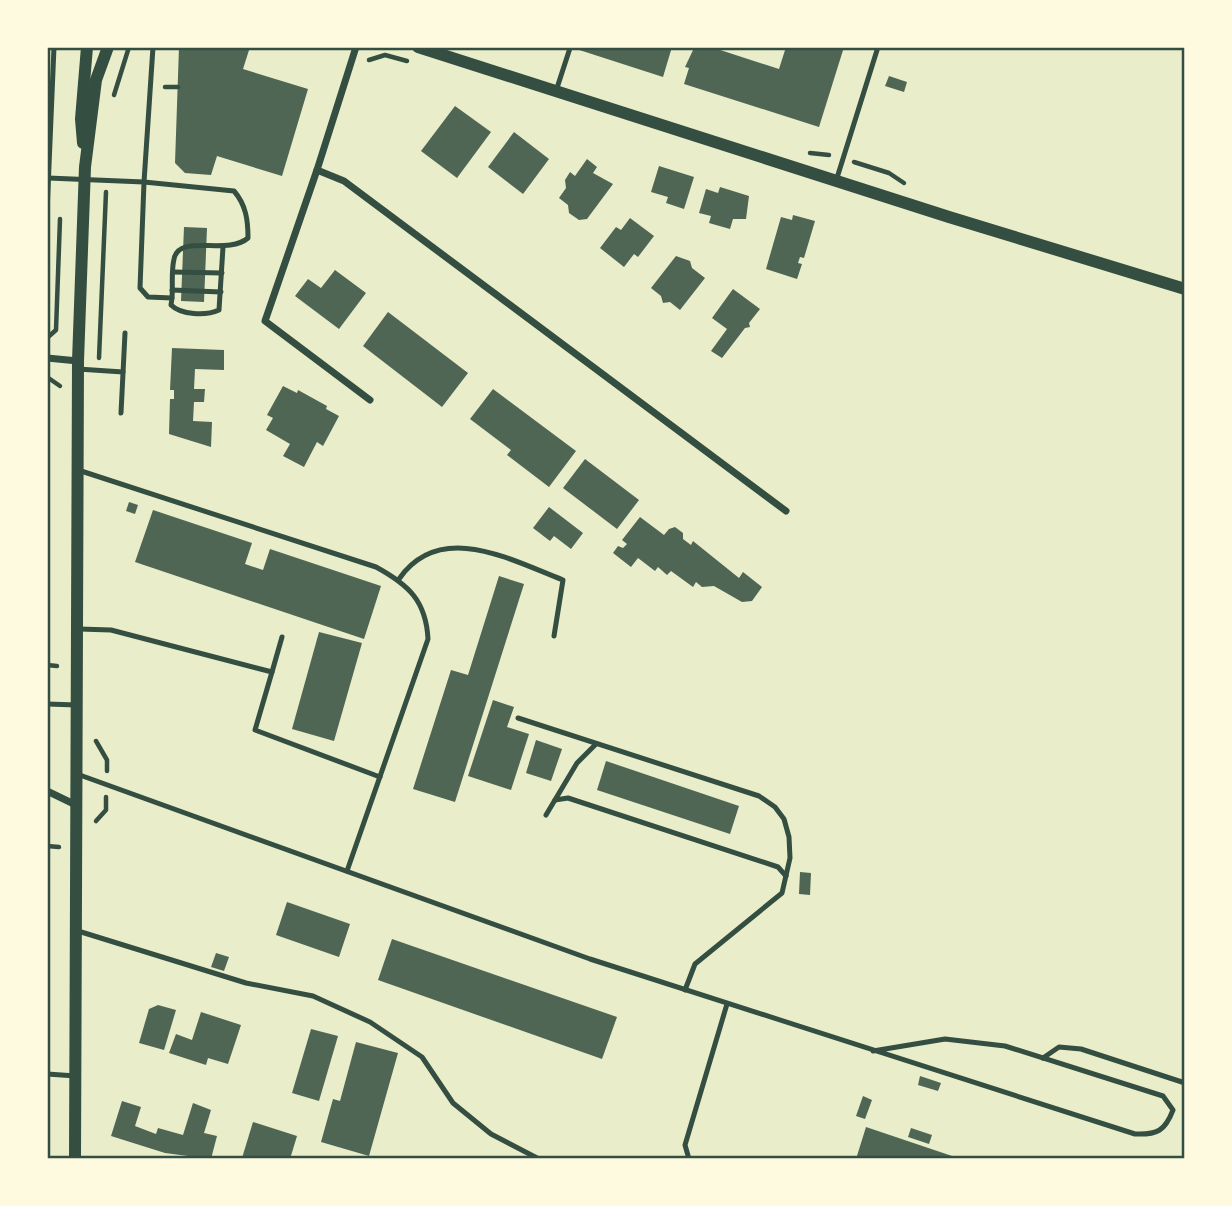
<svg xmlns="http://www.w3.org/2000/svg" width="1232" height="1206" font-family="'Open Sans',sans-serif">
<rect width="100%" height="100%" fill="#e9edc9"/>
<g fill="#4f6655">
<polygon points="179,47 250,47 243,69 308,89 282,176 217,156 211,175 185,173 175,163"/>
<polygon points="570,47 672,47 663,77"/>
<polygon points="711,47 779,69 786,47 844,47 819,127 684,84 689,68 685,67 694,48"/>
<polygon points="889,76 907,82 904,92 885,86"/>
<polygon points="455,106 491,132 457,178 421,151"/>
<polygon points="514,132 549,159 523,194 488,167"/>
<polygon points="587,159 597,167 593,173 613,184 587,219 579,220 569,213 568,205 559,198 566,188 565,180 570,172 575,176"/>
<polygon points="659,166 694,177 684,209 666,203 668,197 651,192"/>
<polygon points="720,187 749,196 746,219 733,219 730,229 709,223 711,216 699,213 706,189 718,193"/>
<polygon points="793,215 815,221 804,258 800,257 798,263 802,264 797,279 766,269 781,217 792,220"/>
<polygon points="630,218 654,236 638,257 634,254 624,267 600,248 616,227 621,230"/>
<polygon points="184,227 207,228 204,302 181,301"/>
<polygon points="676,256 690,261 692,268 705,278 680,310 670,302 663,303 661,296 651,288"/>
<polygon points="335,270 366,293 339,329 295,296 308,279 321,288"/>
<polygon points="733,289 760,309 749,323 750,327 745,328 722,358 711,351 727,329 712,318"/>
<polygon points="388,312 468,373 442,407 363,346"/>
<polygon points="172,348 224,350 224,370 195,369 194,389 205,389 204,402 194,402 193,421 212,422 211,447 169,434 170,399 174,399 174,390 170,390"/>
<polygon points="283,386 297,393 298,390 327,406 326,409 339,416 323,446 317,442 304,467 283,456 290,444 266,430 273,418 267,415"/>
<polygon points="493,389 576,451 549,487 507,455 511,450 470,419"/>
<polygon points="585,459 639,500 617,529 563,488"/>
<polygon points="129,502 138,505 135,514 126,511"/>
<polygon points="549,507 583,533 571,549 554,536 550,541 533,528"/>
<polygon points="153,510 252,543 245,564 263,570 270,549 381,586 364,639 135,562"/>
<polygon points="640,517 664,535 669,529 675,527 683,533 683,539 691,545 693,541 739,578 743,572 762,587 752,601 742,602 714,586 702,587 696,582 693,587 671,571 667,575 658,567 655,571 638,558 631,567 613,553 618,546 623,548 627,544 622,540"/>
<polygon points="499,576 524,584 455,802 413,789 451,670 468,675"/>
<polygon points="319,632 362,643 334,741 292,729"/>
<polygon points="493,700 514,707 507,727 529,734 511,790 468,776"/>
<polygon points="536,740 562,749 551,781 526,773"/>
<polygon points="606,761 739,806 730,834 597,790"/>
<polygon points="800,872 811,873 810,895 799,894"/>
<polygon points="287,902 350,924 339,957 276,935"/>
<polygon points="392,939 617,1017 602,1059 378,980"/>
<polygon points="216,953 229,957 224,971 211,967"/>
<polygon points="158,1005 176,1010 164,1050 139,1043 149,1009"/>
<polygon points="201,1012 241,1025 228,1064 208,1058 206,1065 169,1053 176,1034 192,1040"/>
<polygon points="311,1029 338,1036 319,1101 292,1093"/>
<polygon points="356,1042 398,1053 369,1156 321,1142 333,1099 340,1101"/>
<polygon points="920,1076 941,1083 938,1091 918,1085"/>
<polygon points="863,1096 872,1100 865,1119 856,1116"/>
<polygon points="122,1101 141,1107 135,1126 156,1134 158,1128 183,1135 193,1103 211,1110 204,1133 217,1136 211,1159 165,1153 111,1136"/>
<polygon points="253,1122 297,1136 290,1159 242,1158"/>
<polygon points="866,1127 958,1158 958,1159 856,1159"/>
<polygon points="911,1128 932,1135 929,1144 908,1137"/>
</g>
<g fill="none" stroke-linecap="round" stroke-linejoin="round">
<g stroke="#344e41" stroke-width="4.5">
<polyline points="369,60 385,55 407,61"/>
<polyline points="165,87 178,87"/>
<polyline points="114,95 129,47"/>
<polyline points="810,153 829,155"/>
<polyline points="854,162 889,173 904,183"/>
<polyline points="47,338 56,330 60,219"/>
<polyline points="99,358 106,192"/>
<polyline points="47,377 60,386"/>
<polyline points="47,665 57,666"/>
<polyline points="96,741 107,760 107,771"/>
<polyline points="96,821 106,810 106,797"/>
<polyline points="47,846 59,847"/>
</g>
<g stroke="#344e41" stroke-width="5">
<path d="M153 47 144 182 234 191C246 205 248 220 248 238 227 256 179 233 174 259 171 272 173 286 172 298"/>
<polyline points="556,91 570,48"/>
<path d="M48 178 144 182 140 288 148 297 172 298 171 305C181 315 206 316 219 310L223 247"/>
<polyline points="836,181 878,47"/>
<polyline points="47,213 54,47"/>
<polyline points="173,272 222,273"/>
<polyline points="172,290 221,292"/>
<polyline points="78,369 123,372"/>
<polyline points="121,413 125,333"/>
<path d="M78 470 376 567C409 585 426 601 428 639L347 871"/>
<path d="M399 579C440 520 511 560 563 580L554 636"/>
<polyline points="79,629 111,630 272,672 255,730 380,777"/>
<polyline points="272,672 282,637"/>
<polyline points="47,704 77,705"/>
<polyline points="518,718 759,796 775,807 784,819 789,837 790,858 782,893 695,964 685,990"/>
<path d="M77 774 590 959 1135 1134C1157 1135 1165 1131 1173 1110L1163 1096 1005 1046 945 1039 873 1051"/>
<polyline points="555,800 568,798 778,867 786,876"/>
<polyline points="546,815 577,763 596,744"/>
<polyline points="78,931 246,983 313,996 370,1022 422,1057 453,1103 491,1134 539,1159"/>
<polyline points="1043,1058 1059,1047 1081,1049 1185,1083"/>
<polyline points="47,1074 76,1076"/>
<polyline points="689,1159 685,1145 727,1004"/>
</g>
<g stroke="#344e41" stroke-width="7">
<polyline points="356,47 317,170 344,181 786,511"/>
<polyline points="317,170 265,321 370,400"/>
<polyline points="47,358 78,361"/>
<polyline points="47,791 76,805"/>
</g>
<g stroke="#344e41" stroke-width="12">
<polyline points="418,47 949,217 1185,289"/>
<polyline points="83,143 81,119 87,47"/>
<polyline points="75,1159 78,361 85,167 96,80 108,47"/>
</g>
</g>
<rect width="1232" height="1206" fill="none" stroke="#fefae0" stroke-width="98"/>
<rect x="49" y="49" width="1134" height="1108" fill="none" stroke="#344e41" stroke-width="2.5"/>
</svg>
